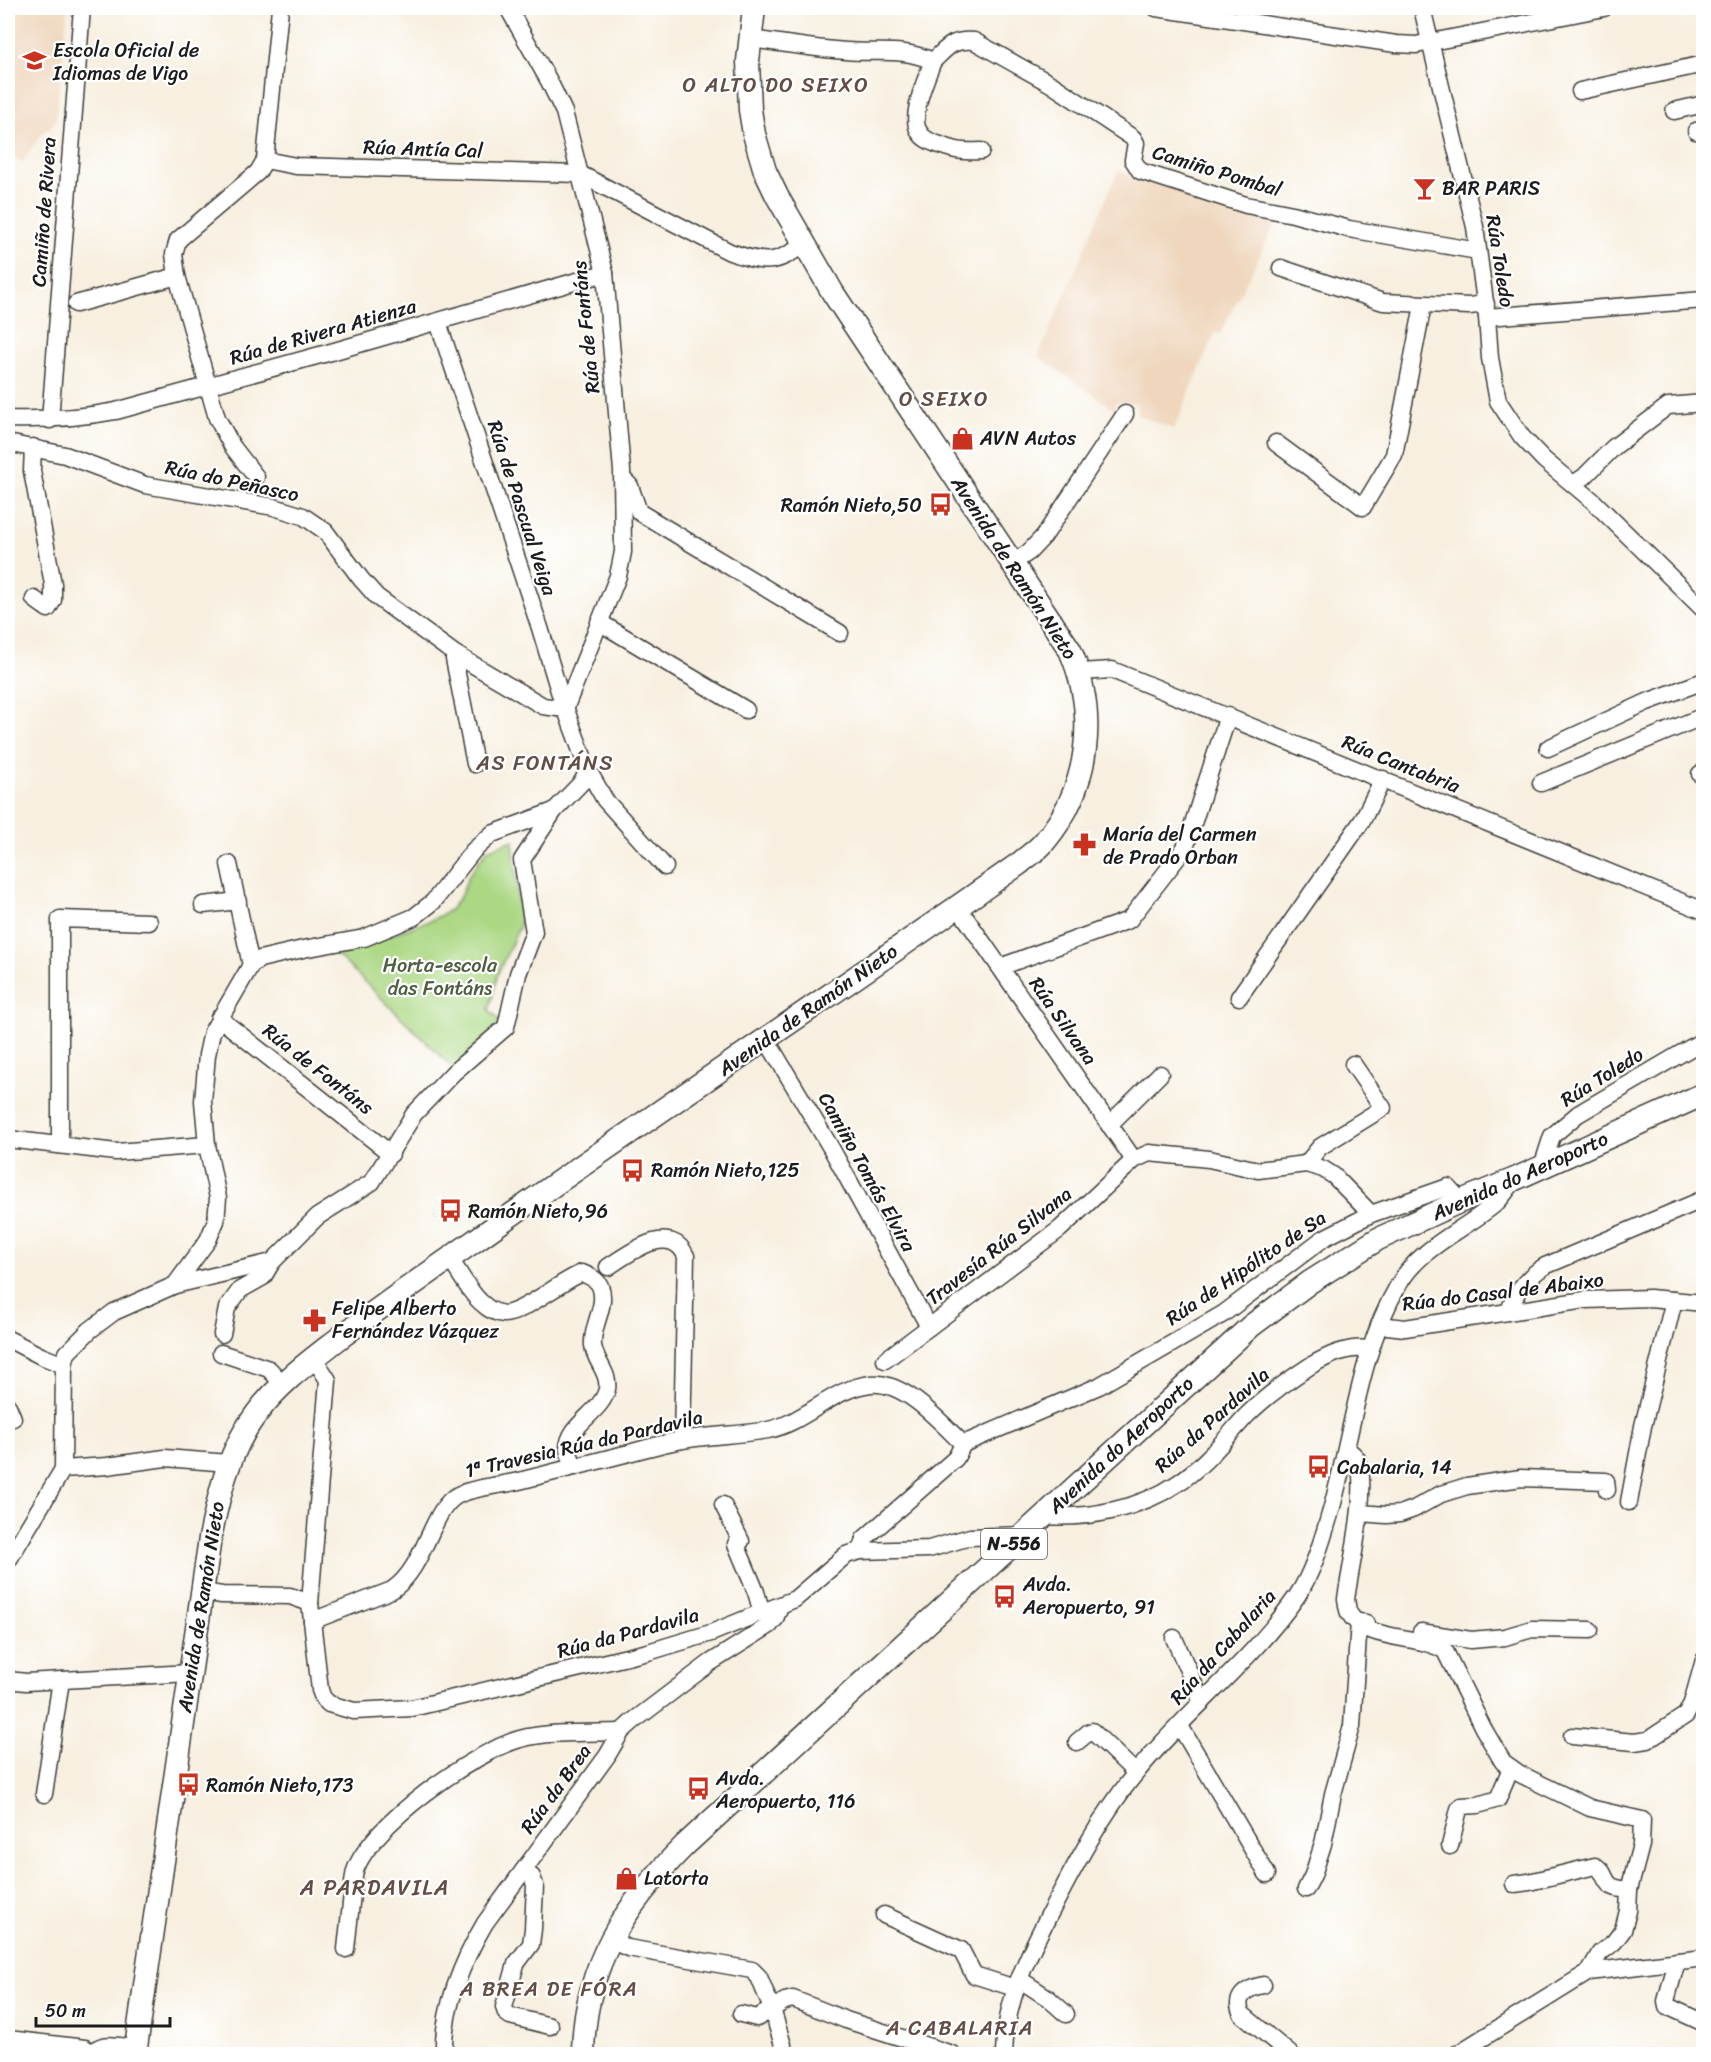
<svg xmlns="http://www.w3.org/2000/svg" width="1711" height="2062" font-family="Sriracha,sans-serif">
<rect width="100%" height="100%" fill="#fff"/>
<filter id="ink" filterUnits="userSpaceOnUse"><feTurbulence type="fractalNoise" baseFrequency=".0167" numOctaves="2"/><feDisplacementMap in="SourceGraphic" scale="12" xChannelSelector="R" yChannelSelector="G"/><feConvolveMatrix kernelMatrix="1 2 1 2 8 2 1 2 1" color-interpolation-filters="sRGB"/></filter>
<filter id="wash" filterUnits="userSpaceOnUse"><feTurbulence type="fractalNoise" baseFrequency=".008" numOctaves="4" result="noise"/><feDisplacementMap in="SourceGraphic" scale="24" xChannelSelector="R" yChannelSelector="G"/><feGaussianBlur stdDeviation="1.35" result="paint"/><feColorMatrix in="noise" values="0 0 0 0 0 0 0 0 0 0 0 0 0 0 0 0 0 1.4 0 .05"/><feComposite in="paint" operator="in"/></filter>
<g filter="url(#wash)">
<rect width="100%" height="100%" fill="#f7efdf"/>
<g fill="#efd6bc">
<polygon points="8,8 68,8 56,120 49,129 42,132 23,162 8,155"/>
<polygon points="1118,171 1276,223 1220,334 1215,333 1174,429 1137,415 1137,403 1115,402 1115,410 1038,357"/>
</g>
<polygon fill="#acd884" stroke="#647a50" stroke-width="1.5" points="513,840 520,925 498,973 489,1010 501,1022 453,1068 333,951 355,948 434,919 450,910 460,897 469,875 487,850"/>
</g>
<g filter="url(#ink)">
<g fill="none" stroke-linecap="round" stroke-linejoin="round">
<defs>
<g id="minor">
<polyline points="508,8 549,81 564,112 605,273 622,471 623,552 618,576 565,709"/>
<polyline points="1156,8 1396,44 1416,45 1604,8"/>
<polyline points="1422,8 1475,227 1487,317 1490,358 1498,401 1522,437 1544,460 1593,501 1704,610"/>
<path d="M750 39C782 43 814 49 846 51 880 54 899 47 933 61 948 47 952 39 974 41L1051 84 1133 138 1136 143 1133 160 1140 171 1246 205 1293 214 1349 229 1478 251"/>
<path d="M933 61C927 76 908 119 920 133 924 140 933 143 940 145 956 151 964 152 981 151"/>
<polyline points="1580,91 1704,64"/>
<polyline points="1674,111 1704,104"/>
<polyline points="1696,131 1704,129"/>
<path d="M265 160 296 166 580 174 730 252C766 264 774 265 805 244"/>
<polyline points="1281,268 1383,302 1469,306 1486,304"/>
<polyline points="76,304 177,276"/>
<polyline points="1487,317 1704,300"/>
<polyline points="438,322 540,628 559,691 588,770 605,800 665,867"/>
<path d="M8 419C45 420 79 418 116 411L331 352 605 273"/>
<polyline points="50,420 82,8"/>
<polyline points="8,443 65,455 145,485 274,507 303,516 325,531 361,579 377,597 455,654 543,706 565,709"/>
<polyline points="1276,443 1363,507 1394,455 1423,305"/>
<polyline points="33,447 32,471 53,584 53,600 48,609 34,599"/>
<polyline points="256,477 232,446 217,418 177,276 174,254 178,240 258,172 265,160 280,8"/>
<polyline points="623,479 630,486 639,512 840,633"/>
<polyline points="1573,484 1584,477 1614,447 1668,406 1704,403"/>
<polyline points="1013,563 1029,552 1044,536 1125,414"/>
<polyline points="599,622 746,710"/>
<polyline points="455,654 454,659 475,764"/>
<polyline points="1080,672 1112,670 1704,911"/>
<polyline points="1548,748 1647,702 1704,681"/>
<polyline points="1700,774 1704,773"/>
<polyline points="1541,783 1704,716"/>
<polyline points="229,864 251,965"/>
<polyline points="203,905 238,901"/>
<polyline points="958,907 1134,1160"/>
<polyline points="1000,967 1129,920 1185,848 1228,716"/>
<polyline points="1239,997 1362,821 1383,779"/>
<polyline points="219,1018 391,1154"/>
<polyline points="766,1039 831,1148 929,1327"/>
<polyline points="1109,1125 1160,1074"/>
<polyline points="8,1139 116,1152 207,1145"/>
<polyline points="60,1145 60,919 149,922"/>
<polyline points="1306,1164 1320,1147 1383,1108 1353,1064"/>
<polyline points="1542,1167 1552,1136 1578,1114 1704,1040"/>
<path d="M450 1259C459 1272 471 1295 483 1304 488 1309 496 1313 504 1314 522 1314 561 1281 582 1273 589 1276 597 1279 600 1286 608 1305 591 1326 593 1345 594 1360 610 1373 607 1389 602 1413 567 1424 568 1450 569 1455 573 1462 575 1467"/>
<path d="M608 1267C628 1254 670 1221 686 1256L682 1440"/>
<polyline points="175,1285 272,1262 317,1217 372,1182 414,1114 453,1073 506,1027 518,974 534,932 522,860 554,811"/>
<path d="M1509 1311C1516 1291 1527 1277 1545 1266L1704 1199"/>
<polyline points="1379,1325 1405,1328 1585,1300 1650,1298 1704,1303"/>
<polyline points="222,1334 227,1308 240,1290 263,1277 272,1262"/>
<polyline points="8,1339 41,1356 64,1365 63,1469 8,1561"/>
<polyline points="221,1353 269,1369 283,1384"/>
<polyline points="314,1358 328,1380 310,1603 320,1690 323,1698 329,1704 354,1711 412,1708 648,1652 711,1633 795,1599 846,1555 860,1551 929,1549 970,1537 1023,1535"/>
<polyline points="885,1360 1060,1229 1134,1160 1149,1153 1209,1159 1258,1170 1306,1164 1323,1169 1334,1176 1371,1214"/>
<polyline points="64,1365 67,1353 90,1330 114,1312 175,1285 208,1240 216,1221 218,1198 207,1145 203,1101 207,1055 212,1032 251,965 260,959 303,949 364,938 414,917 433,902 473,851 492,834 554,811 582,782 588,770"/>
<polyline points="8,1406 13,1418"/>
<path d="M1347 1449C1350 1452 1355 1455 1357 1459 1370 1483 1350 1569 1346 1599 1347 1603 1347 1609 1349 1613 1365 1642 1420 1634 1445 1651L1483 1728 1503 1762 1520 1774 1590 1808 1642 1820 1641 1845 1629 1890 1628 1911 1623 1930 1614 1942 1600 1953 1589 1972"/>
<polyline points="63,1469 107,1466 165,1458 229,1463"/>
<polyline points="1629,1502 1643,1426 1674,1300"/>
<polyline points="723,1505 741,1541 736,1544 756,1592 762,1613"/>
<polyline points="1360,1513 1386,1515 1400,1514 1414,1509 1441,1494 1467,1486 1521,1478 1606,1481 1607,1490"/>
<path d="M1043 1516C1089 1519 1140 1509 1178 1483 1204 1466 1225 1439 1246 1416 1266 1396 1287 1381 1310 1366 1329 1355 1348 1346 1370 1349"/>
<polyline points="860,1551 864,1539 956,1458 963,1444 1099,1386 1223,1314 1324,1238 1371,1214 1448,1187 1461,1201"/>
<polyline points="202,1592 222,1595 290,1596 310,1603"/>
<path d="M312 1621 392 1590C426 1568 431 1508 458 1495 471 1488 503 1485 519 1481 555 1472 590 1463 625 1454 644 1449 663 1443 682 1440 711 1435 740 1435 768 1430 805 1423 832 1388 871 1384 905 1381 940 1422 963 1444"/>
<polyline points="1421,1632 1471,1640 1505,1637 1532,1629 1590,1630"/>
<polyline points="1174,1638 1202,1702"/>
<polyline points="8,1680 26,1682 190,1673"/>
<polyline points="1180,1726 1267,1874"/>
<polyline points="1572,1736 1634,1742 1648,1740 1686,1715 1692,1703 1704,1660"/>
<polyline points="1077,1742 1089,1732 1092,1731 1136,1773"/>
<polyline points="44,1794 61,1680"/>
<polyline points="1450,1846 1459,1809 1461,1806 1478,1805 1498,1799 1511,1768"/>
<polyline points="524,1870 532,1877 535,1885 533,1929 531,1944 516,1964 504,2007 506,2013 510,2016 550,2026"/>
<path d="M1514 1884 1529 1882 1595 1866C1605 1870 1603 1879 1610 1885 1615 1889 1623 1889 1629 1890"/>
<polyline points="1306,1889 1313,1875 1323,1844 1333,1794 1352,1726 1359,1622 1366,1623"/>
<polyline points="884,1915 961,1950 974,1975 1015,1988"/>
<polyline points="610,1940 628,1948 752,1970 759,1977 772,2009 785,2001 793,1999 846,2020 952,2054"/>
<path d="M346 1949C348 1930 350 1912 352 1894 353 1886 353 1878 355 1871 370 1825 474 1752 520 1739 548 1731 592 1733 621 1732"/>
<polyline points="1677,1961 1666,2001 1667,2006 1704,2023"/>
<polyline points="1019,1979 1048,1998 1066,2014"/>
<path d="M1263 1985C1247 1988 1233 1997 1242 2014L1290 2054"/>
<polyline points="741,2014 757,2018 772,2009 783,2045"/>
<polyline points="8,2039 85,2048 91,2054"/>
<path d="M91 2054C100 2042 113 2045 126 2047L129 2054"/>
<path d="M444 2054C442 2010 463 1960 485 1923L607 1756 621 1732 632 1722 710 1663 770 1625 775 1619 780 1606"/>
<path d="M1004 2054C1005 2004 1025 1961 1048 1917 1074 1867 1100 1817 1135 1774 1184 1713 1253 1660 1297 1596 1313 1572 1322 1541 1330 1514 1352 1438 1359 1352 1399 1284 1419 1248 1464 1230 1495 1204 1502 1198 1508 1188 1515 1180"/>
<polyline points="1457,2054 1589,1972 1704,1958"/>
</g>
<g id="major">
<path d="M135 2054 210 1538C219 1494 229 1449 257 1413 278 1385 306 1364 333 1343 378 1308 426 1275 473 1242 654 1113 839 991 1020 863 1028 856 1038 850 1045 841 1090 787 1098 714 1070 650L833 293 777 196 765 171 754 134 750 110 748 61 754 8"/>
<path d="M583 2054C584 1965 624 1906 685 1845L1251 1326 1310 1282 1378 1239 1461 1201 1515 1179 1704 1094"/>
</g>
</defs>
<use href="#minor" stroke="#3d3c39" stroke-width="19"/>
<use href="#major" stroke="#3d3c39" stroke-width="25"/>
<use href="#minor" stroke="#fff" stroke-width="16"/>
<use href="#major" stroke="#fff" stroke-width="22"/>
</g>
</g>
<defs>
<symbol id="school-bare" viewBox="-9 -9 18 18"><path d="M0-5L7-2L0 1L-7-2ZM-4 1L0 2.5L4 1V4Q0 6-4 4Z" fill="#c8321e" stroke="#fff" stroke-width="2.5" paint-order="stroke"/></symbol>
<symbol id="bar-bare" viewBox="-9 -9 18 18"><path d="M-6-5H6L.8 .8V4.5H3.5V6h-7V4.5H-.8V.8Z" fill="#c8321e" stroke="#fff" stroke-width="2.5" paint-order="stroke"/></symbol>
<symbol id="shop-bare" viewBox="-9 -9 18 18"><path d="M-5-2.5h2.3a2.7 3.5 0 0 1 5.4 0H5L5.5 6h-11ZM-1.5-2.5h3a1.5 2.3 0 0 0-3 0Z" fill="#c8321e" stroke="#fff" stroke-width="2.5" paint-order="stroke"/></symbol>
<symbol id="bus-bare" viewBox="-9 -9 18 18"><path d="M-5-6H5V4H4V6H2V4H-2V6H-4V4H-5ZM-3.5-4V0h7V-4ZM-3.5 1.2v1.5H-2V1.2ZM2 1.2v1.5H3.5V1.2Z" fill="#c8321e" stroke="#fff" stroke-width="2.5" paint-order="stroke"/></symbol>
<symbol id="pharmacy-bare" viewBox="-9 -9 18 18"><path d="M-2-6h4v4h4v4h-4v4h-4v-4h-4v-4h4Z" fill="#c8321e" stroke="#fff" stroke-width="2.5" paint-order="stroke"/></symbol>
</defs>
<g fill-rule="evenodd">
<use href="#school-bare" x="18" y="44" width="33" height="33"/>
<use href="#bar-bare" x="1408" y="172" width="33" height="33"/>
<use href="#shop-bare" x="946" y="422" width="33" height="33"/>
<use href="#bus-bare" x="924" y="488" width="33" height="33"/>
<use href="#pharmacy-bare" x="1068" y="828" width="33" height="33"/>
<use href="#bus-bare" x="616" y="1154" width="33" height="33"/>
<use href="#bus-bare" x="434" y="1194" width="33" height="33"/>
<use href="#pharmacy-bare" x="298" y="1304" width="33" height="33"/>
<use href="#bus-bare" x="1302" y="1450" width="33" height="33"/>
<use href="#bus-bare" x="988" y="1580" width="33" height="33"/>
<use href="#bus-bare" x="172" y="1768" width="33" height="33"/>
<use href="#bus-bare" x="682" y="1772" width="33" height="33"/>
<use href="#shop-bare" x="610" y="1862" width="33" height="33"/>
</g>
<g text-anchor="middle" dominant-baseline="central" stroke-width="4.5" stroke-linejoin="round" paint-order="stroke">
<rect fill="#fff" stroke="#606060" stroke-width="1.5" x="981" y="1529" width="66" height="30" rx="4.5"/>
<g font-size="18" font-weight="bold" fill="#1c1c1c">
<text x="1014" y="1544">N-556</text>
</g>
<g font-size="20" fill="#1c1c1c" stroke="#fff" text-anchor="start">
<text x="53" y="50">Escola Oficial de<tspan x="53" dy="23">Idiomas de Vigo</tspan></text>
<text x="1442" y="188">BAR PARIS</text>
<text x="980" y="438">AVN Autos</text>
<text x="922" y="505" text-anchor="end">Ramón Nieto,50</text>
<text x="1103" y="834">María del Carmen<tspan x="1103" dy="23">de Prado Orban</tspan></text>
<text x="651" y="1170">Ramón Nieto,125</text>
<text x="468" y="1211">Ramón Nieto,96</text>
<text x="332" y="1308">Felipe Alberto<tspan x="332" dy="23">Fernández Vázquez</tspan></text>
<text x="1337" y="1467">Cabalaria, 14</text>
<text x="1023" y="1584">Avda.<tspan x="1023" dy="23">Aeropuerto, 91</tspan></text>
<text x="716" y="1778">Avda.<tspan x="716" dy="23">Aeropuerto, 116</tspan></text>
<text x="206" y="1785">Ramón Nieto,173</text>
<text x="644" y="1878">Latorta</text>
</g>
<g font-size="20" fill="#1c1c1c" stroke="#fff">
<text transform="translate(423 149) rotate(2)">Rúa Antía Cal</text>
<text transform="translate(1217 171) rotate(17)">Camiño Pombal</text>
<text transform="translate(44 212) rotate(-86)">Camiño de Rivera</text>
<text transform="translate(1500 261) rotate(81)">Rúa Toledo</text>
<text transform="translate(586 327) rotate(-96)">Rúa de Fontáns</text>
<text transform="translate(323 332) rotate(-16)">Rúa de Rivera Atienza</text>
<text transform="translate(232 481) rotate(12)">Rúa do Peñasco</text>
<text transform="translate(522 508) rotate(72)">Rúa de Pascual Veiga</text>
<text transform="translate(1014 568) rotate(57)">Avenida de Ramón Nieto</text>
<text transform="translate(1401 764) rotate(22)">Rúa Cantabria</text>
<text transform="translate(808 1010) rotate(-35)">Avenida de Ramón Nieto</text>
<text transform="translate(1063 1021) rotate(55)">Rúa Silvana</text>
<text transform="translate(318 1069) rotate(38)">Rúa de Fontáns</text>
<text transform="translate(1602 1077) rotate(-32)">Rúa Toledo</text>
<text transform="translate(867 1172) rotate(61)">Camiño Tomás Elvira</text>
<text transform="translate(1520 1176) rotate(-24)">Avenida do Aeroporto</text>
<text transform="translate(999 1246) rotate(-38)">Travesía Rúa Silvana</text>
<text transform="translate(1246 1268) rotate(-34)">Rúa de Hipólito de Sa</text>
<text transform="translate(1503 1292) rotate(-7)">Rúa do Casal de Abaixo</text>
<text transform="translate(1212 1420) rotate(-42)">Rúa da Pardavila</text>
<text transform="translate(584 1444) rotate(-13)">1ª Travesia Rúa da Pardavila</text>
<text transform="translate(1121 1445) rotate(-43)">Avenida do Aeroporto</text>
<text transform="translate(201 1607) rotate(-81)">Avenida de Ramón Nieto</text>
<text transform="translate(628 1633) rotate(-15)">Rúa da Pardavila</text>
<text transform="translate(1223 1647) rotate(-48)">Rúa da Cabalaria</text>
<text transform="translate(556 1789) rotate(-54)">Rúa da Brea</text>
</g>
<g font-size="20" fill="#4e5e40" stroke="#fff">
<text x="440" y="965">Horta-escola<tspan x="440" dy="23">das Fontáns</tspan></text>
</g>
<g font-size="21" letter-spacing="1.5" fill="#644d45" stroke="#fff">
<text x="776" y="85">O ALTO DO SEIXO</text>
<text x="944" y="399">O SEIXO</text>
<text x="545" y="763">AS FONTÁNS</text>
<text x="549" y="1989">A BREA DE FÓRA</text>
<text x="960" y="2028">A CABALARIA</text>
</g>
<g font-size="22" letter-spacing="1.5" fill="#644d45" stroke="#fff">
<text x="375" y="1887">A PARDAVILA</text>
</g>
</g>
<rect width="1711" height="2062" fill="none" stroke="#fff" stroke-width="30"/>
<path d="M36 2017v9h134v-9" fill="none" stroke="#1c1c1c" stroke-width="3"/>
<text x="45" y="2017" font-size="18" fill="#1c1c1c" stroke="#ffffff" stroke-width="4.5" paint-order="stroke">50 m</text>
</svg>
